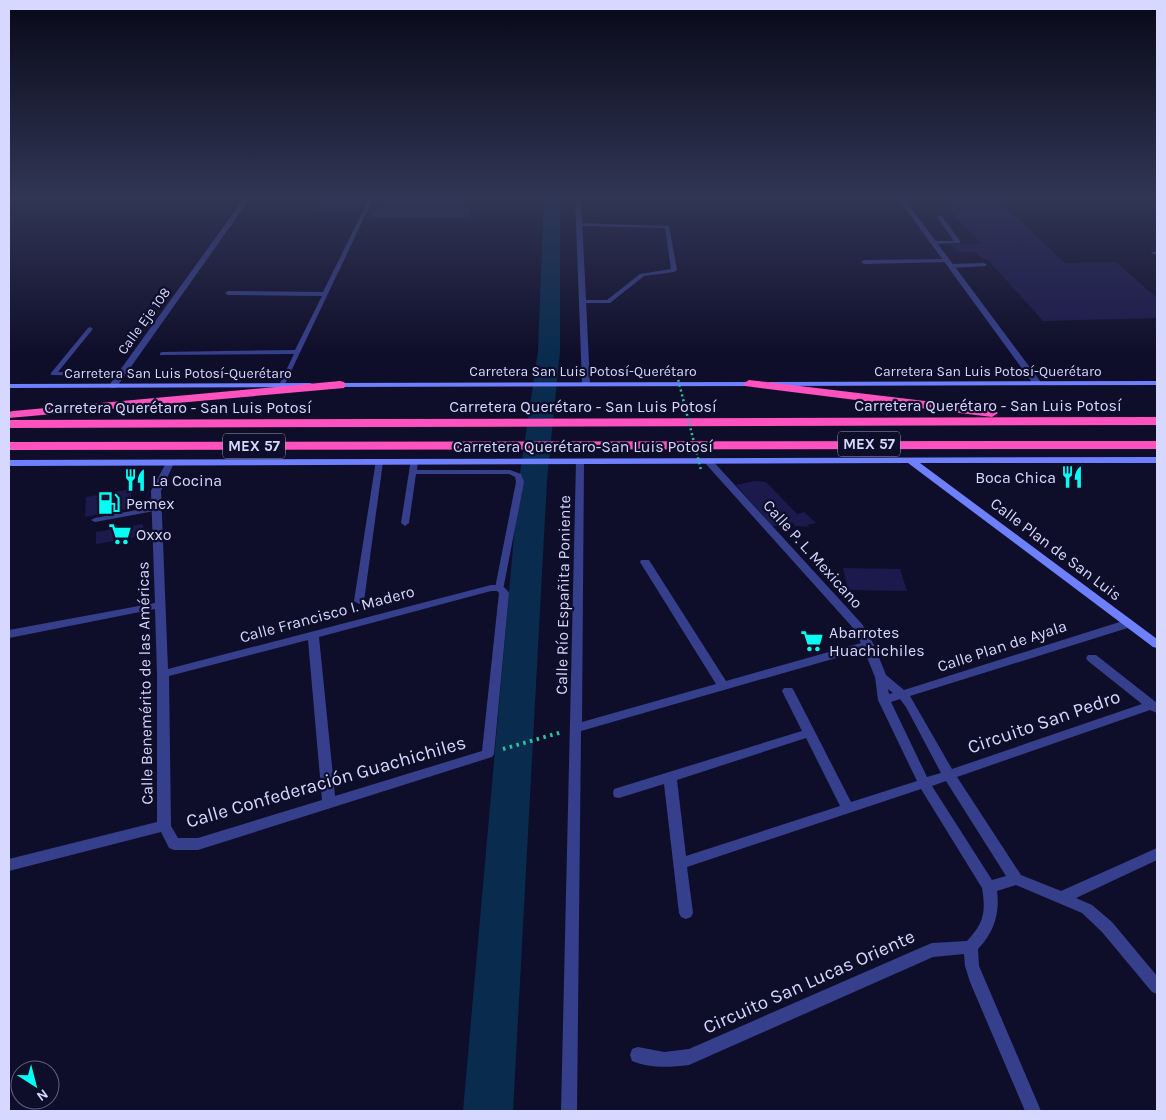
<svg xmlns="http://www.w3.org/2000/svg" width="1166" height="1120" font-family="Karla,sans-serif">
<rect width="100%" height="100%" fill="#0f0e2a"/>
<g fill="none" stroke-linecap="round" stroke-linejoin="round">
<polygon fill="#092c4e" fill-rule="evenodd" points="544,197 560,197 560,351 547,480 513,1111 463,1111 519,480 538,351"/>
</g>
<g fill="#1c194c">
<polygon points="319,197 363,197 358,212 312,212"/>
<polygon points="380,197 473,197 468,218 370,218"/>
<polygon points="938,197 995,197 1065,263 1116,262 1157,298 1157,318 1043,321 987,259 982,259 976,252 957,252 950,244 981,244"/>
<polygon points="754,481 766,482 797,514 804,512 816,523 807,525 810,527 795,526 793,523 787,524 790,527 772,526 736,485"/>
<polygon points="131,489 131,508 85,517 86,497"/>
<polygon points="143,524 144,536 96,544 96,532"/>
<polygon points="843,568 900,569 907,591 848,590"/>
</g>
<g fill="none" stroke-linecap="round" stroke-linejoin="round">
<polyline stroke="#27c3a3" stroke-width="4" stroke-dasharray="2.5 4.5" stroke-linecap="butt" points="503,749 562,732"/>
<g fill="#363f8c" fill-rule="evenodd">
<polygon points="370,197 374,197 284,386 282,387 279,385 294,354 160,355 160,353 162,352 295,350 322,296 228,295 225,293 228,291 323,292"/>
<polygon points="932,199 934,200 934,201 903,202 901,201 903,200"/>
<polygon points="940,215 942,216 960,241 960,243 932,244 932,242 934,241 954,241 937,217"/>
<polygon points="577,223 669,226 677,270 674,272 644,276 610,303 581,303 581,301 583,300 607,300 640,274 671,269 665,228 579,226 576,224"/>
<polygon points="1157,251 1157,255 1151,253 1152,252"/>
<polygon points="947,259 949,260 949,262 864,264 861,262 864,260"/>
<polygon points="984,263 986,264 986,266 951,268 948,266 951,264"/>
<polygon points="90,327 93,329 92,330 58,372 121,373 124,375 123,376 51,375 51,373 88,328"/>
<polygon points="411,459 414,459 418,461 417,470 510,470 521,474 524,482 503,590 500,591 495,588 516,482 515,477 509,474 416,474 409,523 405,526 401,523"/>
<polygon points="376,460 379,460 383,462 364,601 359,604 354,601"/>
<polygon points="157,506 161,508 160,510 95,522 91,520 95,518"/>
</g>
<g fill="#363f8c" fill-rule="evenodd">
<polygon points="245,197 251,197 116,388 110,388 110,384"/>
<polygon points="575,197 581,197 590,383 586,385 582,383"/>
<polygon points="897,197 903,197 1040,381 1040,385 1034,385"/>
<path d="M708 458 711 459 862 624 874 645 886 675 904 690 1126 620 1130 619 1135 623 1134 626 910 696 952 769 1142 704 1088 661 1086 658 1088 655H1096L1157 703V713L1150 710 957 777 1021 875 1061 891 1157 848V860L1076 898 1092 905 1112 922 1157 976V994L1152 992 1102 932 1082 913 1016 885 997 891C1000 914 994 932 978 949L979 966 1041 1111H1025L970 982 965 966 964 954 933 957 689 1065C669 1067 652 1069 632 1061L630 1055 632 1049 638 1047 664 1052 689 1049 927 945 932 943 967 941C984 923 986 912 982 888L921 789 687 867 693 913 691 917 686 919 681 917 679 913 664 784 619 798 614 797 613 793 614 789 802 731 782 691 784 688H792L794 691 851 802 917 781 878 700 875 677 864 650 581 731 577 1111H561L576 462 580 459 584 462 582 722 716 684 640 562 641 560H649L726 681 861 643 854 629 705 463 704 461 705 459ZM888 689 893 693 889 694ZM900 699 906 707 941 773 927 777 891 702ZM806 738 840 806 686 856 677 780ZM946 781 1006 876 992 880 932 786Z"/>
<path d="M170 460 174 463 161 491 168 669 491 585C500 585 504 585 509 593L494 754 492 757 198 850H174L169 848 161 832 9 871V859L157 822V674L155 609 9 638V630L155 603 151 491 166 463ZM491 591H497L499 593 482 751 335 796 319 637ZM308 640 322 800 198 838H178L171 826 169 676Z"/>
</g>
<g fill="#6e7fff" fill-rule="evenodd">
<polygon points="1157,381 1157,385 770,386 766,384 770,382"/>
<polygon points="755,382 759,384 758,386 332,387 328,385 332,383"/>
<polygon points="310,383 314,385 313,387 9,388 9,384"/>
<polygon points="1157,457 1157,463 920,463 1157,639 1157,648 1153,647 908,463 9,466 9,460"/>
</g>
<g fill="#ff52be" fill-rule="evenodd">
<polygon points="749,380 992,409 998,413 992,417 745,386 743,384"/>
<polygon points="340,381 344,382 346,385 344,388 9,418 9,412 13,411"/>
<polygon points="1157,417 1157,425 9,428 9,420"/>
<polygon points="1157,441 1157,449 9,450 9,442"/>
</g>
<polyline stroke="#27c3a3" stroke-width="2.5" stroke-dasharray="2 3" stroke-linecap="butt" points="677,375 701,470"/>
</g>
<linearGradient id="sky" x2="0" y2="1"><stop stop-color="#080817"/><stop offset="0.56" stop-color="#313655"/><stop offset="1" stop-color="#313655" stop-opacity="0"/></linearGradient>
<rect width="1166" height="354" fill="url(#sky)"/>
<defs>
<symbol id="restaurant-bare" viewBox="-9 -9 18 18"><path d="M-5-6h1v4h1v-4h1v4h1v-4h1v5L-1.5 .5V6h-2V.5L-5-1ZM5-6V6H3V1.5H1.5Q1.5-4 5-6Z" fill="#03fff4" stroke="#0f0e2a" stroke-width="2.5" paint-order="stroke"/></symbol>
<symbol id="fuel-bare" viewBox="-9 -9 18 18"><path d="M-5.5-6h7V0h2V4h1.3V-2.5L3-4.5l.8-.8L6-3V5H2.5V1h-1V6h-7ZM-4.2-4.7v3.2H.2V-4.7Z" fill="#03fff4" stroke="#0f0e2a" stroke-width="2.5" paint-order="stroke"/></symbol>
<symbol id="supermarket-bare" viewBox="-9 -9 18 18"><path d="M-6-5.5h2.5l.6 2H6L4.5 2H-2.5L-4.4-4H-6ZM-1.5 3.2a1.3 1.3 0 1 0 .1 0ZM3 3.2a1.3 1.3 0 1 0 .1 0Z" fill="#03fff4" stroke="#0f0e2a" stroke-width="2.5" paint-order="stroke"/></symbol>
</defs>
<g fill-rule="evenodd">
<use href="#restaurant-bare" x="1056" y="461" width="32" height="32"/>
<use href="#restaurant-bare" x="119" y="464" width="32" height="32"/>
<use href="#fuel-bare" x="93" y="487" width="32" height="32"/>
<use href="#supermarket-bare" x="104" y="518" width="32" height="32"/>
<use href="#supermarket-bare" x="796" y="625" width="32" height="32"/>
</g>
<g text-anchor="middle" dominant-baseline="central" stroke-width="4.5" stroke-linejoin="round" paint-order="stroke">
<g font-size="14" fill="#d7d8ff" stroke="#0f0e2a">
<text transform="translate(144 321) rotate(-54)">Calle Eje 108</text>
<text x="583" y="371">Carretera San Luis Potosí-Querétaro</text>
<text x="988" y="371">Carretera San Luis Potosí-Querétaro</text>
<text x="178" y="373">Carretera San Luis Potosí-Querétaro</text>
</g>
<g fill="#0f0e2a" stroke="#9b9bbf" stroke-width="1">
<rect x="838" y="431.5" width="62" height="25" rx="4"/>
<rect x="223" y="433.5" width="62" height="25" rx="4"/>
</g>
<g font-size="15" font-weight="bold" fill="#d7d8ff">
<text x="869" y="444">MEX 57</text>
<text x="254" y="446">MEX 57</text>
</g>
<g font-size="16" fill="#d7d8ff" stroke="#0f0e2a">
<text x="988" y="405">Carretera Querétaro - San Luis Potosí</text>
<text x="583" y="406">Carretera Querétaro - San Luis Potosí</text>
<text x="178" y="407">Carretera Querétaro - San Luis Potosí</text>
<text x="583" y="446">Carretera Querétaro-San Luis Potosí</text>
<text transform="translate(1056 549) rotate(37)">Calle Plan de San Luis</text>
<text transform="translate(813 554) rotate(48)">Calle P. L. Mexicano</text>
<text transform="translate(563 595) rotate(-89)">Calle Río Españita Poniente</text>
<text transform="translate(327 614) rotate(-15)">Calle Francisco I. Madero</text>
<text transform="translate(1002 646) rotate(-18)">Calle Plan de Ayala</text>
<text transform="translate(145 683) rotate(-91)">Calle Benemérito de las Américas</text>
</g>
<g font-size="16" fill="#d7d8ff" stroke="#0f0e2a" text-anchor="start">
<text x="1056" y="477" text-anchor="end">Boca Chica</text>
<text x="152" y="480">La Cocina</text>
<text x="126" y="503">Pemex</text>
<text x="136" y="534">Oxxo</text>
<text x="829" y="632">Abarrotes<tspan x="829" dy="18">Huachichiles</tspan></text>
</g>
<g font-size="19" fill="#d7d8ff" stroke="#0f0e2a">
<text transform="translate(1044 722) rotate(-19)">Circuito San Pedro</text>
<text transform="translate(326 782) rotate(-16)">Calle Confederación Guachichiles</text>
<text transform="translate(809 982) rotate(-24)">Circuito San Lucas Oriente</text>
</g>
</g>
<rect width="1166" height="1120" fill="none" stroke="#d7d8ff" stroke-width="20"/>
<g transform="translate(35 1085) rotate(144)"><circle r="24" fill="#0f0e2a" stroke="#5f5f7f"/>
<path d="M0-4L9 19L0 12L-9 19Z" fill="#03fff4"/>
<text y="-8" font-size="14" font-weight="bold" text-anchor="middle" fill="#d7d8ff">N</text>
</g>
</svg>
